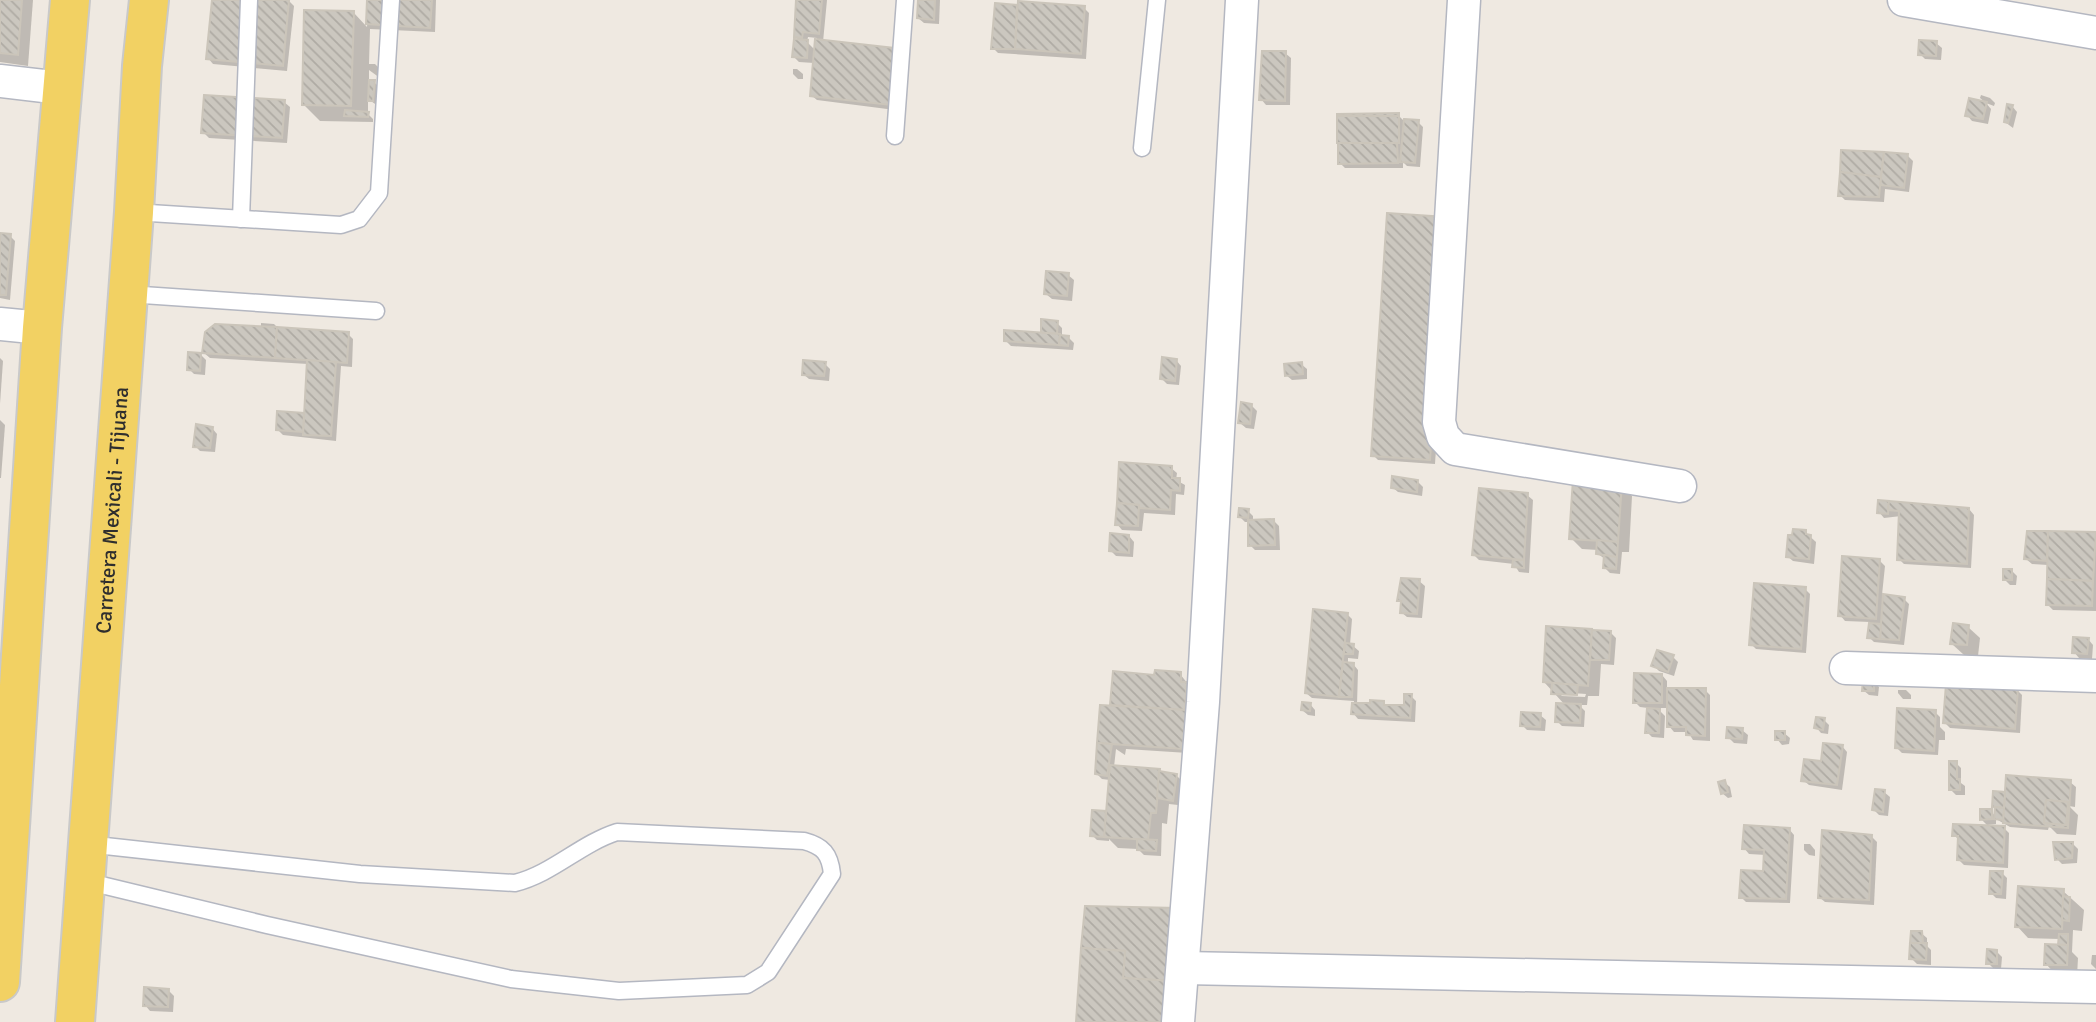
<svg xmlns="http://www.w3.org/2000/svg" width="2096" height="1022" font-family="Signika,sans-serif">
<defs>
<pattern id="building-back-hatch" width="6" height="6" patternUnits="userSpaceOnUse" patternTransform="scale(1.75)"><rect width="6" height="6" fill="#cbc7bf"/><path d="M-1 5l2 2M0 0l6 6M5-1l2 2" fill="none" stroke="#afaba4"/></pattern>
</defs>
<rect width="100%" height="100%" fill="#efe9e1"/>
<g fill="#0003" fill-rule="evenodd">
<polygon points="0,0 33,0 28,66 0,62"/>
<polygon points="213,0 289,1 294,6 287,71 213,64 208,58"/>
<polygon points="369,0 436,0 435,32 370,29 369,64 375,64 380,69 380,78 369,70 369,81 374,82 379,87 378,106 368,99 368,114 373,119 373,122 320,121 303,104 354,13 367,27"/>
<path d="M798 0H827L823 42 895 110 817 100 811 95 814 63 799 62 794 57 800 42 796 37ZM808 37 817 38 815 50 807 42Z"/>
<polygon points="920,0 940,0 939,24 924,23 918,18"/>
<polygon points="997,5 1084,8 1089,13 1086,59 998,53 993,48"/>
<polygon points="1936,43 1942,48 1941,60 1925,59 1920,54"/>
<polygon points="1285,53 1291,58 1290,105 1266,105 1261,99"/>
<polygon points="793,69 797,69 803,74 803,79 798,79 793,74"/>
<polygon points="1981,95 1990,98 1995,103 1994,106 1986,103 1980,98"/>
<polygon points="284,102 290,107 287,143 209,138 203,132"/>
<polygon points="1986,103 1991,109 1988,124 1972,121 1967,115"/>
<polygon points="2012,106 2017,112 2013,128 2005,122"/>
<polygon points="1398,115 1404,121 1418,122 1423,127 1420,167 1407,166 1403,162 1403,168 1345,168 1340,163"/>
<polygon points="1908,156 1913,161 1909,192 1885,189 1884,202 1845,200 1840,195"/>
<polygon points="1451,224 1435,464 1378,460 1373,455"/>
<polygon points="0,235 10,236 15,241 10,300 0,298"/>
<polygon points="1068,275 1074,280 1072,301 1052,299 1046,294"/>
<polygon points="261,323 274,324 279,329 348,334 353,339 352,367 341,366 336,441 283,435 278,430 279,413 306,415 308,364 210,358 204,353 261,328"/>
<polygon points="1057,323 1062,328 1062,336 1069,338 1074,343 1073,350 1011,346 1005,340 1042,335"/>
<polygon points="201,355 206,360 205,375 194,374 189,369"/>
<polygon points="0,358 3,361 0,404"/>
<polygon points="1176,360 1181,366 1179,385 1167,384 1162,379"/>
<polygon points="825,364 830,369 829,381 809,379 803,374"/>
<polygon points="1301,364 1307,369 1307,379 1292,380 1286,375"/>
<polygon points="1251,405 1257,411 1254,429 1246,428 1240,423"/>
<polygon points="0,420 5,425 1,478 0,478"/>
<polygon points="212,428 217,434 215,452 200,451 195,446"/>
<polygon points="1171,468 1177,473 1176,480 1185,485 1184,495 1176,494 1175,515 1144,513 1142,531 1122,530 1117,524"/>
<polygon points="1418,482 1423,487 1422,496 1398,492 1392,487"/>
<polygon points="1621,484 1632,496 1629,552 1622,552 1620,574 1610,573 1605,568 1605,559 1598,554 1598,550 1582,549 1571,538"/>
<polygon points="1527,495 1533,500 1529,573 1519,572 1514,564 1479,560 1473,554"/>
<polygon points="1879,502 1969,509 1974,515 1971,568 1904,564 1899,559 1901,516 1884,518 1879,512"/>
<polygon points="1248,511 1253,516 1253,521 1274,521 1279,526 1280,550 1255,550 1250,545 1250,522 1245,522 1240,517"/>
<polygon points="1805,532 1816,542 1814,564 1793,561 1787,556"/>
<polygon points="2029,532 2096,534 2096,611 2053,610 2047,604 2048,565 2032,564 2026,559"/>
<polygon points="1129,536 1134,542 1133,557 1116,556 1111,551"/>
<polygon points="1879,560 1885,566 1882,595 1904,599 1909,604 1904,645 1874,642 1869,637 1870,622 1845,621 1840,615"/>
<polygon points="2011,570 2017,576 2016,585 2010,585 2005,580"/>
<polygon points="1419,581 1425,586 1422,618 1407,617 1401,612 1402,604 1399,600"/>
<polygon points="1805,589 1810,594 1806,653 1756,649 1751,644"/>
<polygon points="1347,614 1352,619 1350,645 1353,646 1359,651 1358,659 1348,658 1348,664 1353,664 1358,670 1357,705 1383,703 1387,707 1406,707 1411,696 1416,701 1415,722 1358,719 1353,713 1354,701 1312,698 1306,693"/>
<polygon points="1968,627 1980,638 1978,656 1964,655 1952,644"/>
<path d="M1591 630 1611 633 1616 638 1614 665 1601 664 1599 696H1588L1587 705H1579L1585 711 1584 727 1562 726 1557 721 1565 705 1544 682ZM1558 692 1586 694 1585 697 1562 696Z"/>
<polygon points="2088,639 2093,645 2092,659 2079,658 2074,652"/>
<polygon points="1673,657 1678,662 1674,676 1659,671 1653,665"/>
<polygon points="1114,673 1156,677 1180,674 1192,689 1188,753 1126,749 1125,755 1116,749 1114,767 1176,775 1182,781 1178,805 1169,804 1167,824 1162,823 1161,856 1144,855 1138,849 1118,848 1109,839 1109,841 1097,840 1092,835 1105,813 1108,815 1110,780 1102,779 1097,774 1111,707"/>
<polygon points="1662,675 1667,681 1667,689 1705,690 1710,695 1710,741 1693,740 1688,732 1674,732 1669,726 1669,708 1657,708 1665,716 1664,738 1652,737 1647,732 1648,708 1640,707 1635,702"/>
<polygon points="1874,682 1879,687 1878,696 1869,695 1863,690"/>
<polygon points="1898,690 1906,690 1911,695 1911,699 1903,699 1898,693"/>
<polygon points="2017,690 2022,695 2020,733 1950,728 1945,723"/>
<polygon points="1310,704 1315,710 1315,716 1308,715 1302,710"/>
<polygon points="1935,712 1940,717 1940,727 1945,732 1945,740 1939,740 1938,755 1902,753 1896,747"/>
<polygon points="1540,715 1546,720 1545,731 1527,730 1522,725"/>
<polygon points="1824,720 1829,725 1828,734 1821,733 1816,727"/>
<polygon points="1742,730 1748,735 1747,744 1734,743 1728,737"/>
<polygon points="1784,733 1790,738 1789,744 1782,745 1777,739"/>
<polygon points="1842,746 1847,752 1842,790 1809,785 1803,780"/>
<polygon points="1956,763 1961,768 1961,783 1965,786 1965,795 1956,795 1951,790"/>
<polygon points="1724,782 1730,787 1732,797 1728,798 1722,793"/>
<polygon points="2070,782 2076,787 2075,807 2069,806 2078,815 2076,835 2057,834 2049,826 2048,830 2010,827 1996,819 1996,824 1987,825 1982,820 1991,811 1995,816 2007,794"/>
<polygon points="1884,792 1890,797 1888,816 1879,815 1874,810"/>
<polygon points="2004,828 2009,833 2008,868 1964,865 1959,860 1960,841 1954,835"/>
<polygon points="1789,829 1794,835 1790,903 1746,902 1741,897 1765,873 1766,855 1749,854 1744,848"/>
<polygon points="1871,836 1877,842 1874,905 1825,902 1819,897"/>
<polygon points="2072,843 2078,849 2077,863 2062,864 2057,859"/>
<polygon points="1804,844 1810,844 1815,850 1815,856 1809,855 1804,850"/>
<polygon points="2002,873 2007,878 2006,899 1996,898 1991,893"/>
<polygon points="2063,891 2084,910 2082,931 2073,930 2072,952 2078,958 2077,976 2057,976 2046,964 2060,947 2060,939 2028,938 2017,926"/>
<polygon points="1921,933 1927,938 1927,946 1931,950 1931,965 1917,964 1911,958"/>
<polygon points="2096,948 2096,969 2091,964 2092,955 2096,955"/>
<polygon points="1997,952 2002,957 2001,969 1993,968 1988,963"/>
<polygon points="169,991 174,996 173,1012 150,1011 145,1005"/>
</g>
<g fill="url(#building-back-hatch)" stroke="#cbc5ba" stroke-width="2" fill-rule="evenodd">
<polygon points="0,0 22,0 18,55 0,53"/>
<polygon points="212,0 289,0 283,66 206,59"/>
<polygon points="367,0 432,0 430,28 366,24"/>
<polygon points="796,0 822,0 819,34 803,32 802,38 794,37"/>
<polygon points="918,0 935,0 934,20 917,18"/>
<polygon points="1018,1 1085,6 1081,54 1015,49"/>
<polygon points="995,3 1017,5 1015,49 991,49"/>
<polygon points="304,10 354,11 351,106 302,105"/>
<polygon points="794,39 808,40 807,58 792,57"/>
<polygon points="815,39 894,48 891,105 810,96"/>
<polygon points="1919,40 1937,41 1936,56 1918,55"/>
<polygon points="1262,51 1286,51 1285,101 1259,100"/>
<polygon points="369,80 375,80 373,101 368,101"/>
<polygon points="204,95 285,100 282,138 201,133"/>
<polygon points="1969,98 1987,102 1983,119 1965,116"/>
<polygon points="2007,104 2013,105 2008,123 2004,122"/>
<polygon points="345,110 369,112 368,117 344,116"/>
<polygon points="1399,113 1399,116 1337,116 1337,114"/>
<rect x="1337" y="116" width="62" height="27"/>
<polygon points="1404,119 1419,120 1415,163 1400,162"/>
<polygon points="1338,143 1397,143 1398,163 1338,164"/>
<polygon points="1841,150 1884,152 1881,177 1840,172"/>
<polygon points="1884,152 1908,154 1904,188 1880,185"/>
<polygon points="1840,172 1881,177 1879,197 1838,196"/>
<polygon points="1387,213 1446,217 1430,460 1371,456"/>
<polygon points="0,233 11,234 6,295 0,295"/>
<polygon points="1046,271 1069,273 1067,296 1044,294"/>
<polygon points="1041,319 1058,321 1057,334 1041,333"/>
<polygon points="215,324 277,327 275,358 202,353 205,332"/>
<polygon points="277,327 349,332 347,363 275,358"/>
<polygon points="1004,330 1060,334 1059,345 1004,341"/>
<polygon points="1060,335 1069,336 1068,346 1059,345"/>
<polygon points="188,352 201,353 200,371 187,370"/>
<polygon points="1162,357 1177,359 1175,381 1160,379"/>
<polygon points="307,360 336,362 331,436 303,435"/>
<polygon points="803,360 826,362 824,376 802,375"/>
<polygon points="1302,362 1303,374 1285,376 1284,364"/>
<polygon points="1241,402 1252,404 1250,424 1238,423"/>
<polygon points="277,411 304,413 303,432 276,430"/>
<polygon points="196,424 213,427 210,448 193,447"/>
<polygon points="1119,462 1172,466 1172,478 1180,478 1180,491 1171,490 1170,510 1139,508 1139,505 1117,503"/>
<polygon points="1392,476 1418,480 1417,492 1391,488"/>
<polygon points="1573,479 1622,482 1618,542 1569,539"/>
<polygon points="1479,488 1528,493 1524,560 1472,555"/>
<polygon points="1878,500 1889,501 1888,514 1877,513"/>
<polygon points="1889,501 1969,508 1967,564 1897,560 1899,511 1888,510"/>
<polygon points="1117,503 1139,505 1138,526 1115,525"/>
<polygon points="1239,508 1249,509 1248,518 1238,517"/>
<polygon points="1274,519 1275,545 1248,546 1248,520"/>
<polygon points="1793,529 1806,530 1806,534 1811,535 1809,559 1786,557 1788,535 1792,535"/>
<polygon points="2027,531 2048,531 2047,561 2024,559"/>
<polygon points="2048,531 2096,532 2093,581 2047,579"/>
<polygon points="1110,533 1129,535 1129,553 1109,551"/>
<polygon points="1597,540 1618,542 1617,557 1596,554"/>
<polygon points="1604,555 1617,557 1616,569 1603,568"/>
<polygon points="1842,556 1880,559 1876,619 1838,616"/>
<polygon points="1513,560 1524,560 1524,568 1512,567"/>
<rect x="2003" y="569" width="9" height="11"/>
<polygon points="1401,578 1420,579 1417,614 1400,613 1401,601 1397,601"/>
<polygon points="2047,579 2093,581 2092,606 2046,605"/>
<polygon points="1754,583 1806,587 1801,649 1749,645"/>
<polygon points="1883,594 1905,597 1899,640 1880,639"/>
<polygon points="1313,609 1348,613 1339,697 1305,693"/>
<polygon points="1869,623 1881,624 1880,639 1867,638"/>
<polygon points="1953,623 1969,625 1967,645 1950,644"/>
<polygon points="1546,626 1592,629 1588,686 1543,682"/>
<polygon points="1592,630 1611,631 1609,660 1590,660"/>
<polygon points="2073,637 2089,638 2087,654 2072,653"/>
<polygon points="1345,643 1354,644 1353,654 1344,654"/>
<polygon points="1657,650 1674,655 1668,672 1651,666"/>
<polygon points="1343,662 1354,663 1352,697 1339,697"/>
<polygon points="1155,670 1181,672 1181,682 1187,682 1185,710 1110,705 1113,671 1154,675"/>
<polygon points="1634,673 1662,674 1662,703 1633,703"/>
<polygon points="1863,679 1874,680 1874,691 1862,691"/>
<polygon points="1552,683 1578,685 1577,695 1551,694"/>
<polygon points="1946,684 2018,688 2015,729 1943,723"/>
<polygon points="1667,688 1706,688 1705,736 1686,735 1686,727 1667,727"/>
<polygon points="1404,694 1412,694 1410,718 1351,714 1352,703 1370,703 1370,700 1384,701 1384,705 1404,705"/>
<polygon points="1302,702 1311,703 1310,711 1301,710"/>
<polygon points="1556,703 1581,704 1580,723 1555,722"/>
<polygon points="1100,705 1186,710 1183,749 1097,743"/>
<polygon points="1647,708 1660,709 1659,733 1645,733"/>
<polygon points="1897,708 1936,710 1934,751 1895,748"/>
<polygon points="1521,712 1541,713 1540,727 1520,726"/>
<polygon points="1816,717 1825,718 1823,730 1814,728"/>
<polygon points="1727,727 1743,728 1742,739 1726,738"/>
<rect x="1775" y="731" width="10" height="9"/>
<polygon points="1097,743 1112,744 1107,776 1095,774"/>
<polygon points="1823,743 1843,745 1837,785 1801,781 1804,759 1821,761"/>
<polygon points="1949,761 1957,761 1957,779 1960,779 1960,790 1949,790"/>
<polygon points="1110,765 1160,769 1156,813 1151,813 1148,840 1104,837"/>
<polygon points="1159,771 1177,774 1173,801 1157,798"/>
<path d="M2006 775 2071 780 2068 828 2003 823ZM2046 800 2068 802 2066 825 2044 823Z"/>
<polygon points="1725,780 1728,792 1721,794 1718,782"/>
<polygon points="1875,789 1885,790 1883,812 1872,810"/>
<polygon points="1993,791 2005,792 2004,808 1992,807"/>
<polygon points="2046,800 2068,802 2066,825 2044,823"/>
<polygon points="1995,807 2004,808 2003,820 1994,819"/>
<polygon points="1980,809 1992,809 1992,819 1980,820"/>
<polygon points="1092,810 1106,811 1104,837 1090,836"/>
<polygon points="1953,824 2005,826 2003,863 1957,860 1958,836 1952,836"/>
<polygon points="1744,825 1790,828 1786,899 1739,898 1741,870 1763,871 1764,850 1742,849"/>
<polygon points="1822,830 1872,835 1869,900 1818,898"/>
<polygon points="1137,839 1157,840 1156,851 1137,850"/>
<polygon points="2053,842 2073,842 2072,858 2055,860"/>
<polygon points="1990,871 2003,871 2001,894 1989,894"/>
<polygon points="2018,886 2064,889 2062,929 2015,927"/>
<polygon points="2063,896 2070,897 2069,921 2062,920"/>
<polygon points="1085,906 1178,908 1173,981 1123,978 1125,951 1081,948"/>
<polygon points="1911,931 1922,931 1923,943 1910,943"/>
<polygon points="2059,934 2068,934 2068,945 2058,945"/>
<polygon points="1910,943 1927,943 1926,960 1909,959"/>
<polygon points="2045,944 2068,945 2067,965 2044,965"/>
<polygon points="1081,948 1125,951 1123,978 1173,981 1171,1022 1076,1022"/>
<polygon points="1987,949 1997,950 1997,964 1986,964"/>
<polygon points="144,987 169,989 168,1007 143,1006"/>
</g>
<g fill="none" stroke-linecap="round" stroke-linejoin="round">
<defs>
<g id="service">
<polyline points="895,136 905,0"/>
<polyline points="1142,148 1157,0"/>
<polyline points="134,212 341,225 359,219 379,193 391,0"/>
<polyline points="241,219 249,0"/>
<polyline points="128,294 376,311"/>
<path d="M85 881 267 925 511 979 619 991 747 985 768 972 832 874C830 854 823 846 804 841L617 832C580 844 552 874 515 883L360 874 87 844"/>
</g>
<g id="minor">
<polyline points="1464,0 1439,422 1443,436 1455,449 1680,486"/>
<polyline points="1904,0 2096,33"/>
<polyline points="0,81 61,88"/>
<polyline points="0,324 42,328"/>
<polyline points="1846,668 2096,676"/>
<polyline points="1183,968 2096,987"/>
<polyline points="1178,1022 1203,702 1242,0"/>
</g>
<g id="primary">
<polyline points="0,982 42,328 70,0"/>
<path id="s1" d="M75 1022 134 212 142 66 149 0"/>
</g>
</defs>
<use href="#service" stroke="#b4b7c1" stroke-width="19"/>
<use href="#minor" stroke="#b4b7c1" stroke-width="35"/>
<use href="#primary" stroke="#c9c9c9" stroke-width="42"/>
<use href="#service" stroke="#fff" stroke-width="16"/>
<use href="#minor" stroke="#fff" stroke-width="32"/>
<use href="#primary" stroke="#f2d163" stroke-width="38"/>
</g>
<g text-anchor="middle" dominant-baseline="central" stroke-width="7" stroke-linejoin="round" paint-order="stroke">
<g font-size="21" fill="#2e2e2e" stroke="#fff">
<text stroke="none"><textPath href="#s1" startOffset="513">Carretera Mexicali - Tijuana</textPath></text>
</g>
</g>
</svg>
